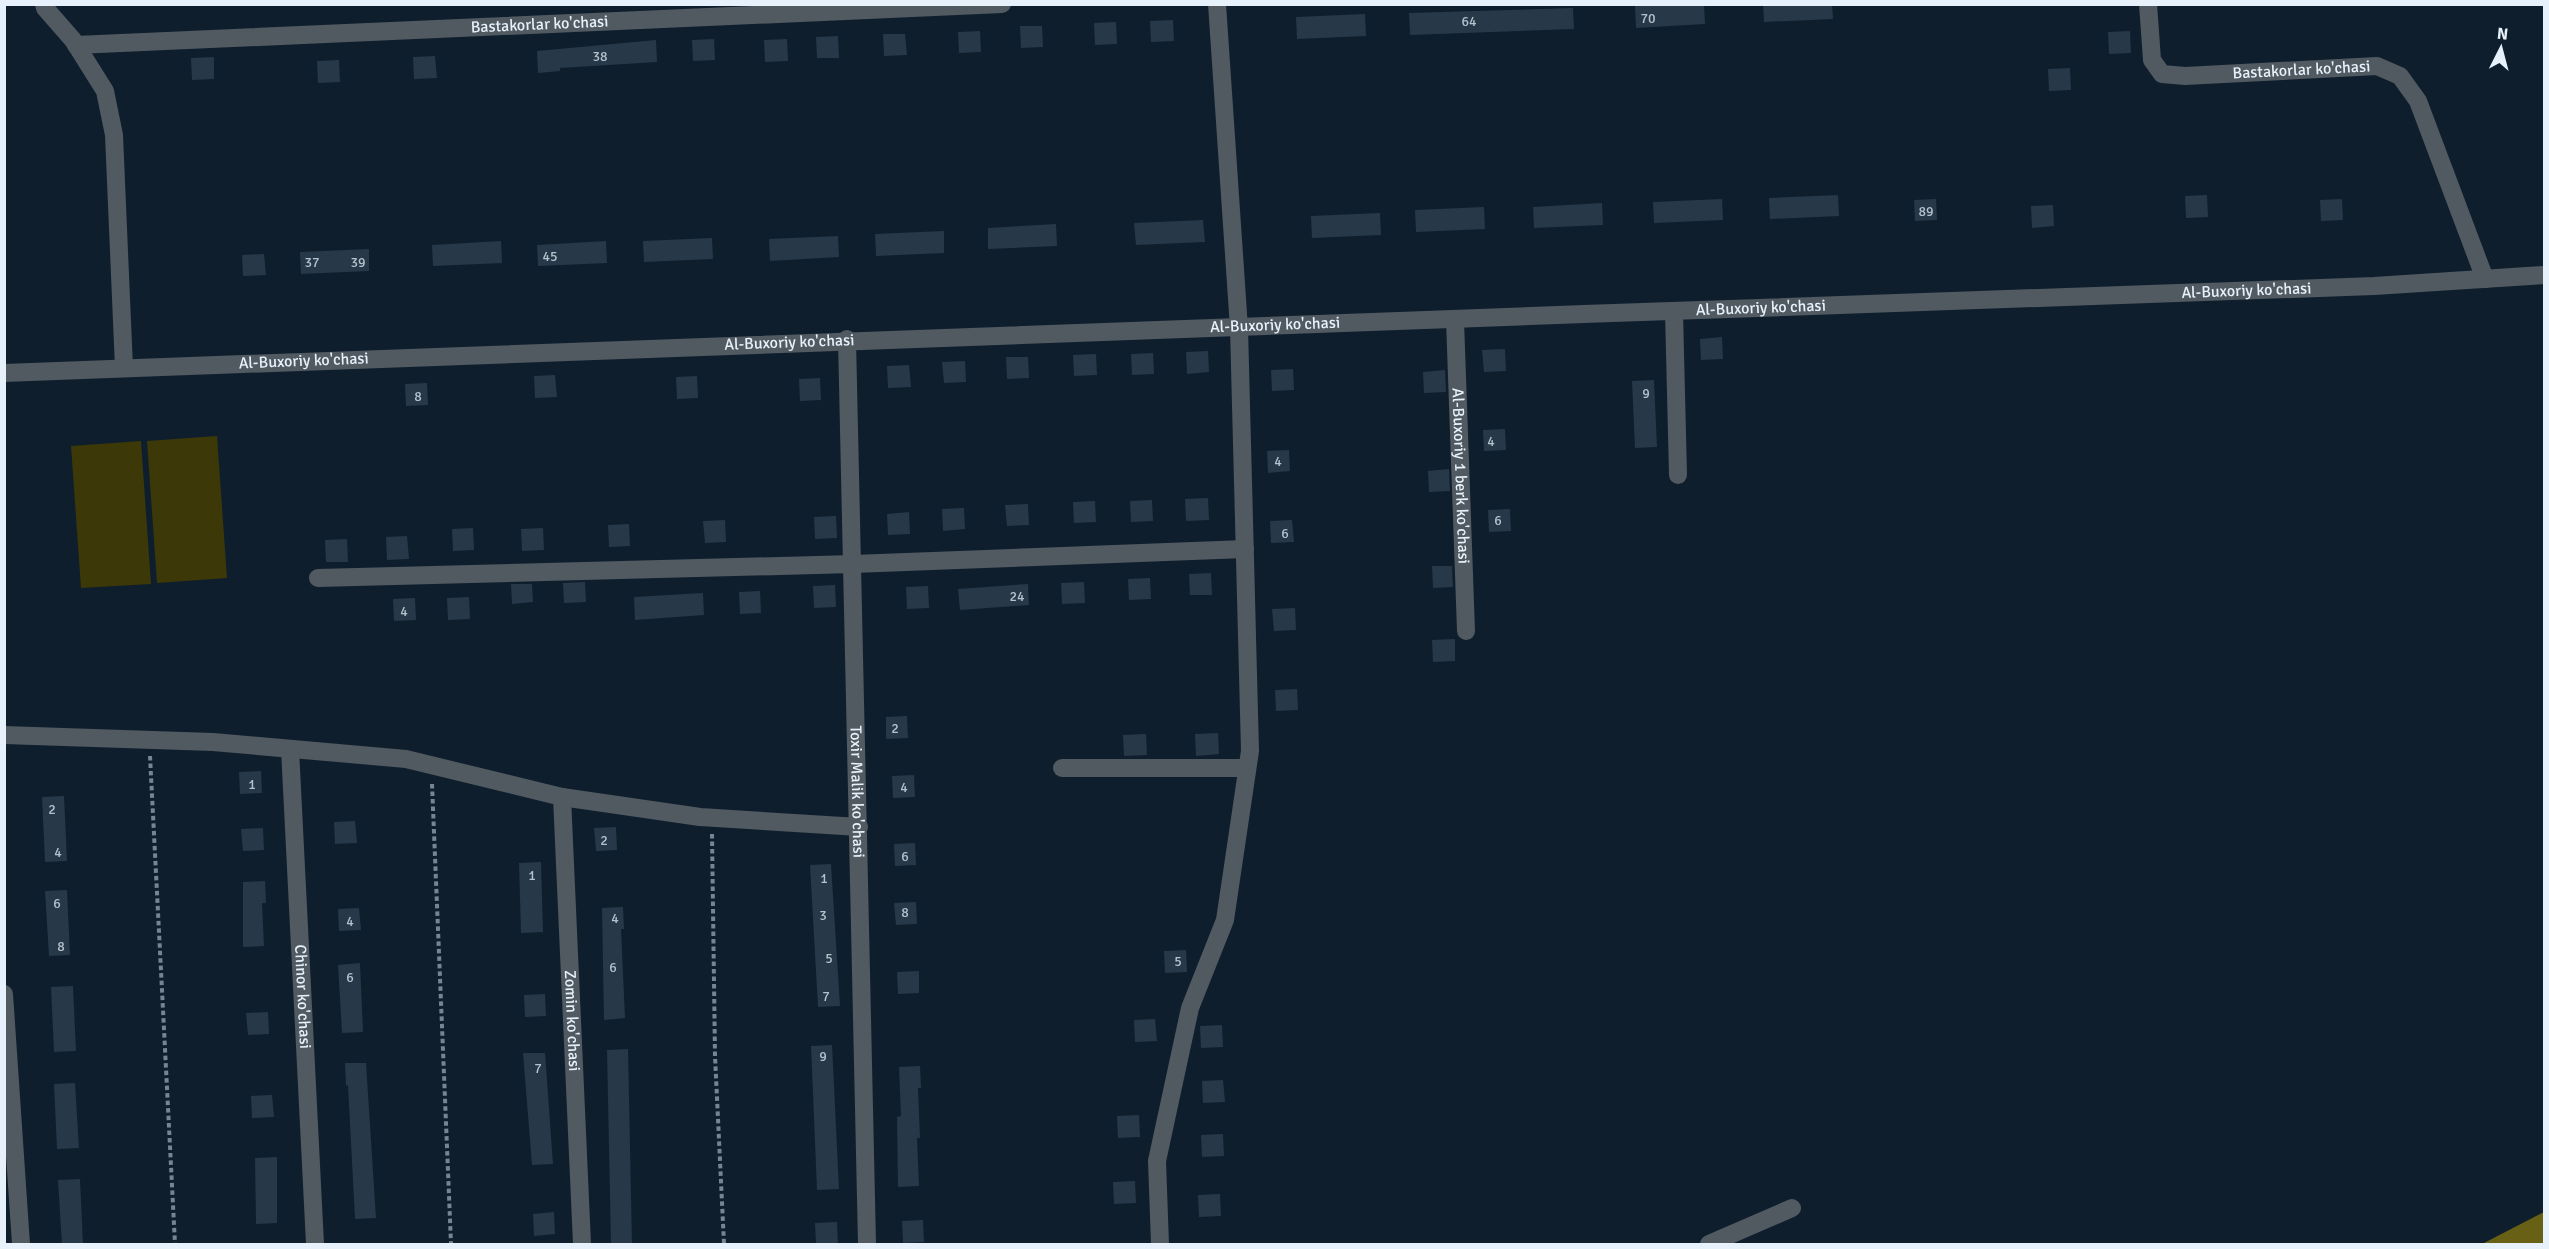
<svg xmlns="http://www.w3.org/2000/svg" width="2549" height="1249" font-family="Signika,sans-serif">
<rect width="100%" height="100%" fill="#0e1e2d"/>
<g fill="#3c3808">
<polygon points="217,436 227,578 157,583 147,441"/>
<polygon points="141,441 151,584 81,588 71,446"/>
</g>
<polygon fill="#686115" points="2544,1212 2544,1244 2482,1244"/>
<g fill="#273848">
<polygon points="1704,4 1705,24 1636,28 1635,6"/>
<polygon points="1763,4 1832,4 1833,19 1764,22"/>
<polygon points="1573,8 1574,29 1410,35 1409,13"/>
<polygon points="1365,14 1366,36 1297,39 1296,17"/>
<polygon points="1173,20 1174,41 1151,42 1150,21"/>
<polygon points="1116,22 1117,44 1095,45 1094,23"/>
<polygon points="1020,26 1042,26 1043,47 1021,48"/>
<polygon points="980,31 981,52 959,53 958,32"/>
<polygon points="2130,31 2131,53 2109,54 2108,32"/>
<polygon points="883,34 905,34 907,55 884,56"/>
<polygon points="838,36 839,58 817,58 816,37"/>
<polygon points="714,39 715,60 693,61 692,40"/>
<polygon points="787,39 788,61 765,62 764,40"/>
<polygon points="656,40 657,62 560,68 560,71 538,73 537,51"/>
<polygon points="435,56 437,78 414,79 413,57"/>
<polygon points="214,57 214,79 192,80 191,58"/>
<polygon points="339,60 340,82 318,83 317,61"/>
<polygon points="2070,68 2071,90 2049,91 2048,69"/>
<polygon points="1838,195 1839,216 1770,219 1769,198"/>
<polygon points="2207,195 2208,217 2186,218 2185,196"/>
<polygon points="1722,199 1723,220 1654,223 1653,202"/>
<polygon points="1936,199 1937,220 1915,221 1914,200"/>
<polygon points="2342,199 2343,220 2321,221 2320,200"/>
<polygon points="1602,203 1603,225 1534,228 1533,207"/>
<polygon points="2053,205 2054,226 2032,228 2031,206"/>
<polygon points="1484,207 1485,229 1416,232 1415,210"/>
<polygon points="1380,213 1381,235 1312,238 1311,216"/>
<polygon points="1203,220 1205,242 1136,245 1134,223"/>
<polygon points="1056,224 1057,246 988,249 988,228"/>
<polygon points="944,231 944,253 876,256 875,234"/>
<polygon points="838,236 839,257 770,261 769,239"/>
<polygon points="712,238 713,259 644,262 643,241"/>
<polygon points="501,241 502,263 433,266 432,245"/>
<polygon points="606,241 607,263 538,266 537,245"/>
<polygon points="369,249 369,271 301,274 300,252"/>
<polygon points="264,254 266,275 243,276 242,255"/>
<polygon points="1722,337 1723,359 1701,360 1700,339"/>
<polygon points="1505,349 1506,371 1484,372 1482,350"/>
<polygon points="1208,351 1209,372 1187,374 1186,352"/>
<polygon points="1153,353 1154,374 1132,375 1131,354"/>
<polygon points="1096,354 1097,375 1074,376 1073,355"/>
<polygon points="1006,357 1028,357 1029,378 1007,379"/>
<polygon points="965,361 966,382 944,383 942,362"/>
<polygon points="909,365 911,387 888,388 887,366"/>
<polygon points="1293,369 1294,390 1272,391 1271,370"/>
<polygon points="1445,370 1446,392 1424,393 1423,372"/>
<polygon points="555,375 557,397 535,398 534,376"/>
<polygon points="697,376 698,398 677,399 676,377"/>
<polygon points="820,378 821,400 800,401 799,379"/>
<polygon points="1654,380 1657,447 1635,448 1632,381"/>
<polygon points="427,383 428,405 406,406 405,384"/>
<polygon points="1505,429 1506,450 1484,451 1483,430"/>
<polygon points="1289,450 1290,471 1268,473 1267,451"/>
<polygon points="1449,469 1450,491 1429,492 1428,471"/>
<polygon points="1208,498 1209,520 1186,521 1185,499"/>
<polygon points="1152,500 1153,521 1131,522 1130,501"/>
<polygon points="1095,501 1096,522 1074,523 1073,502"/>
<polygon points="1028,504 1029,525 1007,526 1005,505"/>
<polygon points="964,508 965,529 943,531 942,509"/>
<polygon points="1510,509 1511,531 1489,532 1488,510"/>
<polygon points="909,512 910,534 888,535 887,514"/>
<polygon points="836,516 837,538 815,539 814,517"/>
<polygon points="725,520 726,542 705,543 703,521"/>
<polygon points="1292,520 1294,542 1271,543 1270,521"/>
<polygon points="629,524 630,546 609,547 608,525"/>
<polygon points="473,528 474,550 453,551 452,529"/>
<polygon points="543,528 544,550 522,551 521,529"/>
<polygon points="407,536 409,559 387,560 386,537"/>
<polygon points="347,539 348,562 326,562 325,540"/>
<polygon points="1432,566 1452,566 1453,587 1433,588"/>
<polygon points="1211,573 1212,595 1190,595 1189,574"/>
<polygon points="1150,578 1151,599 1129,600 1128,579"/>
<polygon points="585,582 586,602 564,603 563,583"/>
<polygon points="1084,582 1085,603 1062,604 1061,583"/>
<polygon points="511,584 532,584 533,602 512,604"/>
<polygon points="1028,584 1029,605 960,610 958,589"/>
<polygon points="835,585 836,607 814,608 813,586"/>
<polygon points="928,586 929,608 907,609 906,587"/>
<polygon points="760,591 761,613 740,614 739,592"/>
<polygon points="703,593 704,615 635,620 634,597"/>
<polygon points="469,597 470,619 448,620 447,598"/>
<polygon points="415,598 416,620 394,621 393,599"/>
<polygon points="1295,608 1296,630 1274,631 1272,609"/>
<polygon points="1455,639 1455,661 1433,662 1432,640"/>
<polygon points="1297,689 1298,710 1276,711 1275,690"/>
<polygon points="907,716 908,738 886,739 886,717"/>
<polygon points="1218,733 1219,754 1196,756 1195,734"/>
<polygon points="1146,734 1147,755 1124,756 1123,735"/>
<polygon points="261,771 262,793 240,794 239,772"/>
<polygon points="914,775 915,797 893,798 892,776"/>
<polygon points="64,796 67,861 45,862 42,797"/>
<polygon points="355,821 357,843 335,844 334,822"/>
<polygon points="616,827 617,850 596,851 594,828"/>
<polygon points="263,828 264,850 243,851 241,829"/>
<polygon points="915,843 916,865 895,866 894,844"/>
<polygon points="541,862 543,932 521,933 519,863"/>
<polygon points="831,864 840,1006 818,1007 810,865"/>
<polygon points="265,881 266,903 262,903 264,946 243,947 243,882"/>
<polygon points="67,890 70,955 49,956 45,891"/>
<polygon points="916,902 917,924 896,925 894,903"/>
<polygon points="623,907 624,929 621,929 625,1018 604,1020 602,908"/>
<polygon points="359,908 361,930 339,931 338,909"/>
<polygon points="1186,950 1187,972 1165,973 1164,951"/>
<polygon points="360,963 363,1032 342,1033 338,965"/>
<polygon points="919,971 919,993 898,994 897,972"/>
<polygon points="73,986 76,1051 54,1052 51,987"/>
<polygon points="545,994 546,1016 525,1017 524,995"/>
<polygon points="268,1012 269,1034 248,1035 246,1013"/>
<polygon points="1155,1019 1157,1041 1135,1042 1134,1020"/>
<polygon points="1222,1025 1223,1047 1201,1048 1200,1026"/>
<polygon points="832,1045 839,1189 817,1190 811,1046"/>
<polygon points="628,1049 632,1245 611,1245 607,1050"/>
<polygon points="523,1053 545,1053 553,1164 532,1165"/>
<polygon points="345,1063 366,1063 376,1218 355,1219 348,1085 346,1086"/>
<polygon points="920,1066 921,1088 918,1088 920,1138 917,1138 919,1186 898,1187 897,1117 901,1116 899,1067"/>
<polygon points="1223,1080 1225,1102 1203,1103 1202,1081"/>
<polygon points="75,1083 79,1148 57,1149 54,1084"/>
<polygon points="272,1095 274,1117 252,1118 251,1096"/>
<polygon points="1139,1115 1140,1137 1118,1138 1117,1116"/>
<polygon points="1223,1134 1224,1156 1202,1157 1201,1135"/>
<polygon points="277,1157 277,1223 256,1224 255,1158"/>
<polygon points="80,1179 83,1245 62,1245 58,1180"/>
<polygon points="1135,1181 1136,1203 1114,1204 1113,1182"/>
<polygon points="1220,1194 1221,1216 1199,1217 1198,1195"/>
<polygon points="554,1212 555,1234 534,1236 533,1214"/>
<polygon points="923,1220 924,1242 903,1243 902,1221"/>
<polygon points="837,1222 838,1245 816,1245 815,1223"/>
</g>
<g fill="none" stroke-linecap="round" stroke-linejoin="round">
<g stroke="#778592" stroke-width="4" stroke-dasharray="4.5 3" stroke-linecap="butt">
<polyline points="150,756 175,1244"/>
<polyline points="432,784 451,1244"/>
<polyline points="712,834 715,1056 724,1244"/>
</g>
<g stroke="#515961" stroke-width="18">
<polyline points="44,4 45,8 73,40 105,91 114,135 124,368"/>
<path id="s1" d="M2148 4 2152 60 2162 74 2185 76 2377 66 2400 76 2418 101 2485 279"/>
<path id="s2" d="M76 45 1002 4"/>
<polyline points="1674,312 1678,475"/>
<path id="s3" d="M1455 320 1466 631"/>
<path id="s4" d="M847 339 867 1244"/>
<path id="s5" d="M4 373C794 340 1584 315 2374 286L2544 275"/>
<polyline points="318,578 853,564 1245,549"/>
<polyline points="4,735 213,742 406,759 562,797 700,817 859,827"/>
<path id="s6" d="M290 749 315 1244"/>
<polyline points="1062,768 1247,768"/>
<path id="s7" d="M562 797 582 1244"/>
<polyline points="4,994 21,1244"/>
<polyline points="1160,1244 1157,1161 1190,1008 1225,920 1250,751 1239,328 1217,4"/>
<polyline points="1709,1244 1792,1208"/>
</g>
</g>
<g text-anchor="middle" dominant-baseline="central" stroke-width="5" stroke-linejoin="round" paint-order="stroke">
<g font-size="14" fill="#b6c3ce">
<text x="1648" y="18">70</text>
<text x="1469" y="21">64</text>
<text x="600" y="56">38</text>
<text x="1926" y="211">89</text>
<text x="550" y="256">45</text>
<text x="312" y="262">37</text>
<text x="358" y="262">39</text>
<text x="1646" y="393">9</text>
<text x="418" y="396">8</text>
<text x="1491" y="441">4</text>
<text x="1278" y="461">4</text>
<text x="1498" y="520">6</text>
<text x="1285" y="533">6</text>
<text x="1017" y="596">24</text>
<text x="404" y="611">4</text>
<text x="895" y="728">2</text>
<text x="252" y="784">1</text>
<text x="904" y="787">4</text>
<text x="52" y="809">2</text>
<text x="604" y="840">2</text>
<text x="58" y="852">4</text>
<text x="905" y="856">6</text>
<text x="532" y="875">1</text>
<text x="824" y="878">1</text>
<text x="57" y="903">6</text>
<text x="905" y="912">8</text>
<text x="823" y="915">3</text>
<text x="615" y="918">4</text>
<text x="350" y="921">4</text>
<text x="61" y="946">8</text>
<text x="829" y="958">5</text>
<text x="1178" y="961">5</text>
<text x="613" y="967">6</text>
<text x="350" y="977">6</text>
<text x="826" y="996">7</text>
<text x="823" y="1056">9</text>
<text x="538" y="1068">7</text>
</g>
<g font-size="16" fill="#e6f1fb" stroke="#0e1e2d">
<text stroke="none"><textPath href="#s2" startOffset="464">Bastakorlar ko'chasi</textPath></text>
<text stroke="none"><textPath href="#s1" startOffset="213">Bastakorlar ko'chasi</textPath></text>
<text stroke="none"><textPath href="#s5" startOffset="2244">Al-Buxoriy ko'chasi</textPath></text>
<text stroke="none"><textPath href="#s5" startOffset="1758">Al-Buxoriy ko'chasi</textPath></text>
<text stroke="none"><textPath href="#s5" startOffset="1272">Al-Buxoriy ko'chasi</textPath></text>
<text stroke="none"><textPath href="#s5" startOffset="786">Al-Buxoriy ko'chasi</textPath></text>
<text stroke="none"><textPath href="#s5" startOffset="300">Al-Buxoriy ko'chasi</textPath></text>
<text stroke="none"><textPath href="#s3" startOffset="156">Al-Buxoriy 1 berk ko'chasi</textPath></text>
<text stroke="none"><textPath href="#s4" startOffset="453">Toxir Malik ko'chasi</textPath></text>
<text stroke="none"><textPath href="#s6" startOffset="248">Chinor ko'chasi</textPath></text>
<text stroke="none"><textPath href="#s7" startOffset="224">Zomin ko'chasi</textPath></text>
</g>
</g>
<rect width="2549" height="1249" fill="none" stroke="#e6f1fb" stroke-width="12"/>
<g transform="translate(2501 48) rotate(6)" stroke="#0e1e2d" stroke-width="4.5" paint-order="stroke">
<path d="M0-4.5L10 22L0 15L-10 22Z" fill="#e6f1fb"/>
<text y="-9" font-size="16" font-weight="bold" text-anchor="middle" fill="#e6f1fb">N</text>
</g>
</svg>
